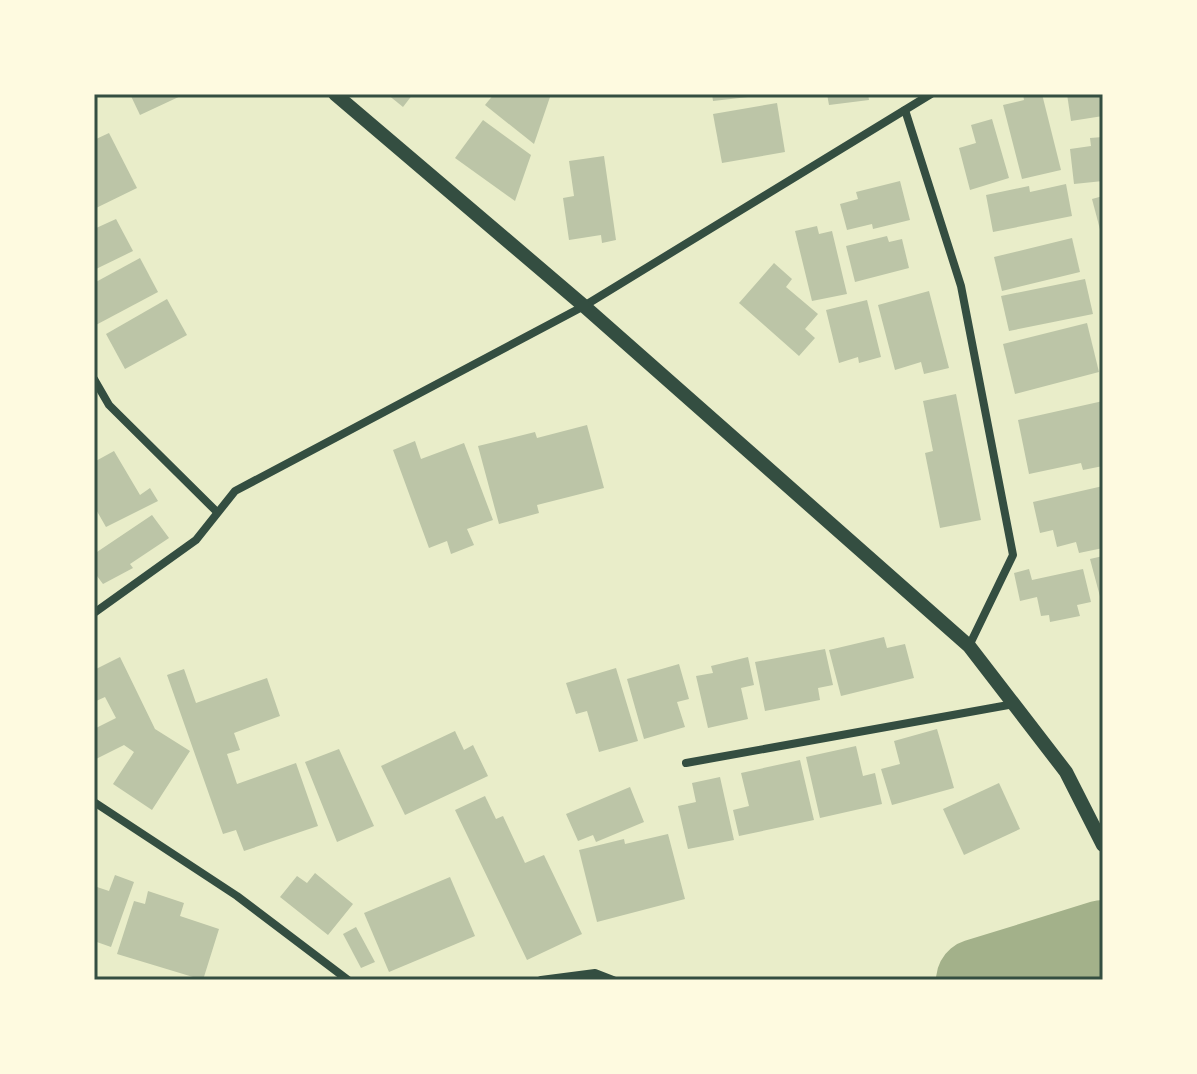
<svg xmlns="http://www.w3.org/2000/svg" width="1197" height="1074" font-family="Ubuntu,sans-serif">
<rect width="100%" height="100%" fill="#e9edc9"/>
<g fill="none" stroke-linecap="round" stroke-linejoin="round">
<polyline stroke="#a3b18a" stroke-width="82" points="977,980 1103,941"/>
</g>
<g fill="#bcc5a7">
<polygon points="130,94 185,94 140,115"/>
<polygon points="387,94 413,94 403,107"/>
<polygon points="494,94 551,94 534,144 485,105"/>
<polygon points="712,94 757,94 757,96 713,101"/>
<polygon points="827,94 868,94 869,100 829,105"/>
<polygon points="1023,94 1042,94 1061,170 1022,179 1003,105 1024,100"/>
<polygon points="1067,94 1103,94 1103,116 1071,121"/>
<polygon points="777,103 785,152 722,163 713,114"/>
<polygon points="992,119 1009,178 970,190 959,148 976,143 971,125"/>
<polygon points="483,120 531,155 515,201 455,158"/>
<polygon points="109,133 137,188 94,209 94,140"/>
<polygon points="1103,137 1103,181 1074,184 1070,149 1091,146 1090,138"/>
<polygon points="604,156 616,240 602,243 601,235 569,240 563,198 574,196 569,161"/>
<polygon points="900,181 910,220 873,229 872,224 847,230 840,204 858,199 856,192"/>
<polygon points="1066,184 1072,216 993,232 986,195 1029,186 1030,192"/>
<polygon points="1103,196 1103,236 1102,237 1092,199"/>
<polygon points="116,219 133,251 94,270 94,229"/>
<polygon points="817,226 819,234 832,231 847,294 812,301 795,231"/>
<polygon points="887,236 889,242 902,239 909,268 855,282 846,246"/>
<polygon points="1072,238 1080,272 1002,291 994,257"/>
<polygon points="140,258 158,292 94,326 94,283"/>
<polygon points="774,263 792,279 786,287 818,314 805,329 815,338 799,356 739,303"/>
<polygon points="1085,279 1093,314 1009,331 1001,296"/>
<polygon points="929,291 949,368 924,374 921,362 895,370 878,305"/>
<polygon points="167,299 187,335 125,369 106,334"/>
<polygon points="867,300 881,357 859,363 858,357 839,363 826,310"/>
<polygon points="1087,323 1099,372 1015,394 1003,344"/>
<polygon points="956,394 981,520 940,528 925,453 933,451 923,401"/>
<polygon points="1103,401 1103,466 1083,470 1081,463 1029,474 1018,420"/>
<polygon points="587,425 604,488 537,505 539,513 499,524 478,446 535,432 537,438"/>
<polygon points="415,441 421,459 464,443 493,520 467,529 474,545 451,554 447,541 429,548 393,450"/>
<polygon points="114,451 140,495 150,488 158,501 106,527 94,506 94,462"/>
<polygon points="1103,486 1103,548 1079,553 1076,542 1057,547 1053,530 1040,533 1033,502"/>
<polygon points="152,515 169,538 130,564 133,568 103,584 94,572 94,554"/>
<polygon points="1103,556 1103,604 1102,604 1090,559"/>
<polygon points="1029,569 1032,580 1083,569 1091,602 1077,605 1080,616 1050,622 1049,615 1041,616 1037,597 1020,601 1014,573"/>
<polygon points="884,637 887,648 905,644 914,678 841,696 829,650"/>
<polygon points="825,649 833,685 818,688 820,700 765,711 755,662"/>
<polygon points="120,657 155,729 190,751 152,810 113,784 134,752 124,745 94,760 94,729 116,718 105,697 94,702 94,670"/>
<polygon points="748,657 754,685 741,688 748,719 708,728 696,676 713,673 711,666"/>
<polygon points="679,664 689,699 677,702 685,727 644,739 627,679"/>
<polygon points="616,668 638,741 599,752 587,711 576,714 566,683"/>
<polygon points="184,669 196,703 267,678 280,716 234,733 240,750 227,754 237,784 296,763 318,826 244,851 236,830 223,834 167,675"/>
<polygon points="937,729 954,788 892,805 881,769 900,764 894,741"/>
<polygon points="455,731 464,750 473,745 488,776 405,815 381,766"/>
<polygon points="856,746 863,776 875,773 882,804 820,818 806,757"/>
<polygon points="339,749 374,826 337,842 305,762"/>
<polygon points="800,760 814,820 739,836 733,810 749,806 741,773"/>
<polygon points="720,777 734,840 688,849 678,806 696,802 692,783"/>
<polygon points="999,783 1020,829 964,855 943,809"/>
<polygon points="630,787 644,822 596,842 593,835 578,841 566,814"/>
<polygon points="485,796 496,819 503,816 525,863 544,855 582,934 527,960 455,810"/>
<polygon points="668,834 685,899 597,922 579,850 624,839 625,844"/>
<polygon points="315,873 353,904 328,935 280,897 297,876 307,883"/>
<polygon points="115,875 134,882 111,947 94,941 94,886 109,891"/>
<polygon points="450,877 475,936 389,972 364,913"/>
<polygon points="148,891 184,903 180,916 219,929 203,980 117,954 134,901 145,904"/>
<polygon points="356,927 375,962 361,968 343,934"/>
</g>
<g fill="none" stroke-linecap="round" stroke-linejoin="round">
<g stroke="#344e41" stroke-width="8">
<polyline points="905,110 961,286 1013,555 969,646"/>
<polyline points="94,379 109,405 217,512"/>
<polyline points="94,613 196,540 235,491 584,306 931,94"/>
<polyline points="686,763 1014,704"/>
<polyline points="94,802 237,896 348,980"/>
<polyline points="541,980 595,973 613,980"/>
</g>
<polyline stroke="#344e41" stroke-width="14" points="335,94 584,306 969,646 1066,772 1103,845"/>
</g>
<rect width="1197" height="1074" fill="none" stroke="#fefae0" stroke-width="192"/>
<rect x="96" y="96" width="1005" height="882" fill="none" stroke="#344e41" stroke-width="3"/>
</svg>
